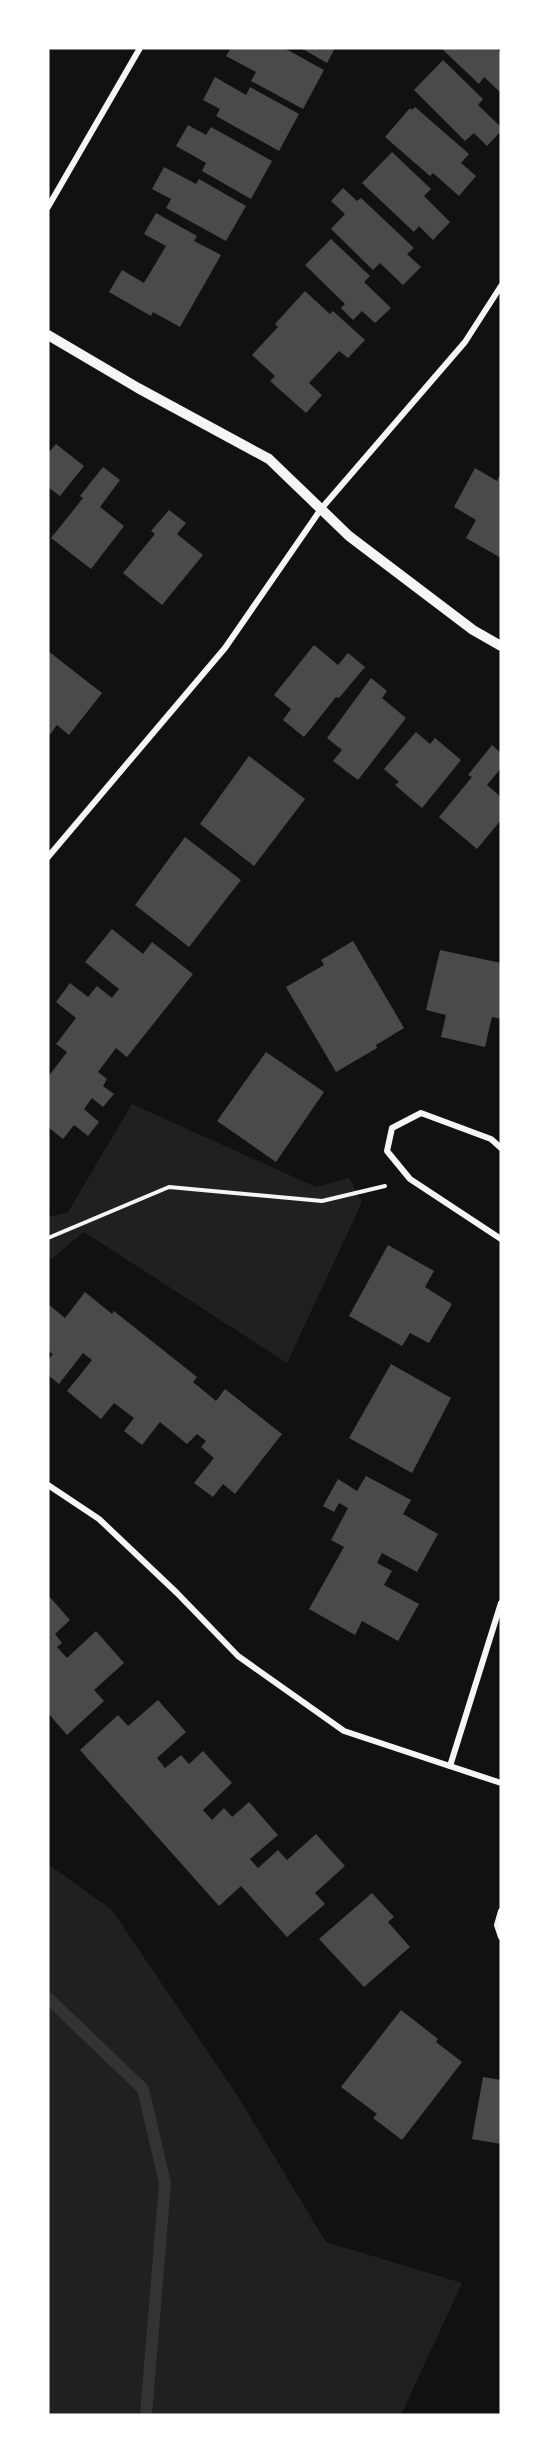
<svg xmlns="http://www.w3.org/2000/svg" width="549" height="2463" font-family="Poppins,sans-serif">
<rect width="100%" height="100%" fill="#111"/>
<g fill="#202020">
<polygon points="132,1104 316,1187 349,1178 362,1202 287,1363 84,1232 48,1262 48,1217 68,1212"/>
<polygon points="48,1864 112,1910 237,2095 326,2242 462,2283 401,2415 48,2415"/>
</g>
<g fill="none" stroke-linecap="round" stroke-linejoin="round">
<polyline stroke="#333" stroke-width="12" points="48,1998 143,2089 165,2183 146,2415"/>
</g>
<g fill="#4a4a4a">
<polygon points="231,48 284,48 324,70 303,109 251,81 256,72 226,56"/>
<polygon points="301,48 335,48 327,63"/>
<polygon points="441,48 496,48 501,53 501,93 484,77 479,84"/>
<polygon points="443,60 483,99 478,105 501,127 501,131 487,146 474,133 465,141 414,90"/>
<polygon points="215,77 246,95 250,87 299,114 279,151 216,116 220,109 203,100"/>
<polygon points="415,107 469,154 461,163 476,176 459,196 433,173 430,176 385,137 410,108 412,110"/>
<polygon points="188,125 206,135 211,127 272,161 251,199 202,171 206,163 176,146"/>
<polygon points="392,152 431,189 424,196 450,222 433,240 419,226 414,232 362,183"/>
<polygon points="164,167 196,184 199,179 246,206 226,241 166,208 171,199 152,189"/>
<polygon points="343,188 357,201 361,198 414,248 407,254 421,267 403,285 380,263 373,270 331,229 345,214 331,201"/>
<polygon points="156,213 197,236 194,241 221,255 180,327 153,312 151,316 109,292 122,270 144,283 166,246 144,234"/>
<polygon points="331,239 370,276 364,282 391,308 375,323 362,311 353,320 341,308 345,304 305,265"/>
<polygon points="305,291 330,314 333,311 365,340 348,358 339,351 309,383 322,395 306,413 270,381 275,376 252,355 278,327 275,324"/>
<polygon points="56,444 84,466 60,496 48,487 48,449 50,451"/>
<polygon points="103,467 120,480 100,507 124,526 91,569 51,538 83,498 80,496"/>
<polygon points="475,468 497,481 501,473 501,558 466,538 476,520 454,507"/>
<polygon points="169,510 186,523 177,534 203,555 162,605 123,573 155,534 151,531"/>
<polygon points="314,645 338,665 348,653 365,667 339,698 336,697 304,737 283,720 291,709 274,695"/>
<polygon points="48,651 102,693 69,735 57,725 48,737"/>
<polygon points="371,678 387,691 382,698 406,718 358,780 333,761 342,750 327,738"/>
<polygon points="416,732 430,744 435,738 461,760 422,808 395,785 399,782 384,769"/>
<polygon points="492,745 501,753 501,768 487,785 501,797 501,820 477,849 439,817 472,777 468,775"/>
<polygon points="249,756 305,799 254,866 200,824"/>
<polygon points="185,837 241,880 189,947 135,905"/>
<polygon points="112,929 143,954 152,942 193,974 127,1057 116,1048 98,1072 107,1079 103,1086 114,1094 103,1107 92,1098 84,1109 99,1122 88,1136 74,1125 63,1139 48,1127 48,1077 67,1052 56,1044 76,1018 56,1002 70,983 88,997 97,986 112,998 119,989 85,962"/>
<polygon points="353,941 404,1028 376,1045 377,1048 336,1072 286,987 324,965 321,960"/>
<polygon points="440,950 501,963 501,1019 492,1017 485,1047 441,1037 446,1015 426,1010"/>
<polygon points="266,1052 324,1092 276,1162 217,1121"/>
<polygon points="388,1245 434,1271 425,1287 452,1304 429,1343 410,1333 402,1346 349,1316"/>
<polygon points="85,1292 112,1314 114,1311 197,1377 193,1382 216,1401 225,1389 282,1434 235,1494 223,1484 213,1497 194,1483 214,1458 201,1447 206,1441 197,1434 187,1444 160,1422 142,1445 124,1431 134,1418 114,1403 101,1419 67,1391 92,1360 83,1353 59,1384 48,1375 48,1360 53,1354 48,1351 48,1304 65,1318"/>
<polygon points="391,1364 451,1398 412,1473 349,1438"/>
<polygon points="366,1476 411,1500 403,1514 438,1534 417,1572 382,1553 377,1563 392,1571 384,1585 419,1604 398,1641 362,1621 355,1635 309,1609 344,1547 331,1540 348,1508 339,1503 334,1512 323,1506 338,1479 357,1491"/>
<polygon points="48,1595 70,1620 55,1634 62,1643 57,1647 67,1658 96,1631 124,1663 94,1690 104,1701 67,1735 48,1713"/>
<polygon points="158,1700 186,1732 157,1758 165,1768 181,1755 189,1764 203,1751 232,1783 203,1810 212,1820 224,1808 232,1817 249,1802 278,1835 250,1859 258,1868 278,1850 287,1860 316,1834 345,1866 315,1893 325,1904 287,1937 241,1886 219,1906 80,1750 118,1715 128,1726"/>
<polygon points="372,1893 394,1917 388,1922 410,1947 364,1987 319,1939"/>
<polygon points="401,2010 438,2039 436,2042 462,2062 402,2140 373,2118 377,2114 341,2087"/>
<polygon points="483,2077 501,2080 501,2144 472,2139"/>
</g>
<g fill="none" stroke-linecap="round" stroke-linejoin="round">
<polyline stroke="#f5f5f5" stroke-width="4" points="48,1238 169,1187 322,1201 385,1186"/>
<g stroke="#f5f5f5" stroke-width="6">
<polyline points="48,207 140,48"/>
<polyline points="48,857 225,648 321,509 465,342 501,286"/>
<polyline points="501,1148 491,1139 421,1113 392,1128 387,1151 410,1179 501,1239"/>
<polyline points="48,1485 99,1519 177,1593 238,1656 344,1731 501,1783"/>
<polyline points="450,1766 501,1603"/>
<polyline points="501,1911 497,1925 501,1937"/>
</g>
<polyline stroke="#f5f5f5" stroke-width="10" points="48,335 138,388 269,459 349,536 473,630 501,646"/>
</g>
<rect width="549" height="2463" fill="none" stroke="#ffffff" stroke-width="99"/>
</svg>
